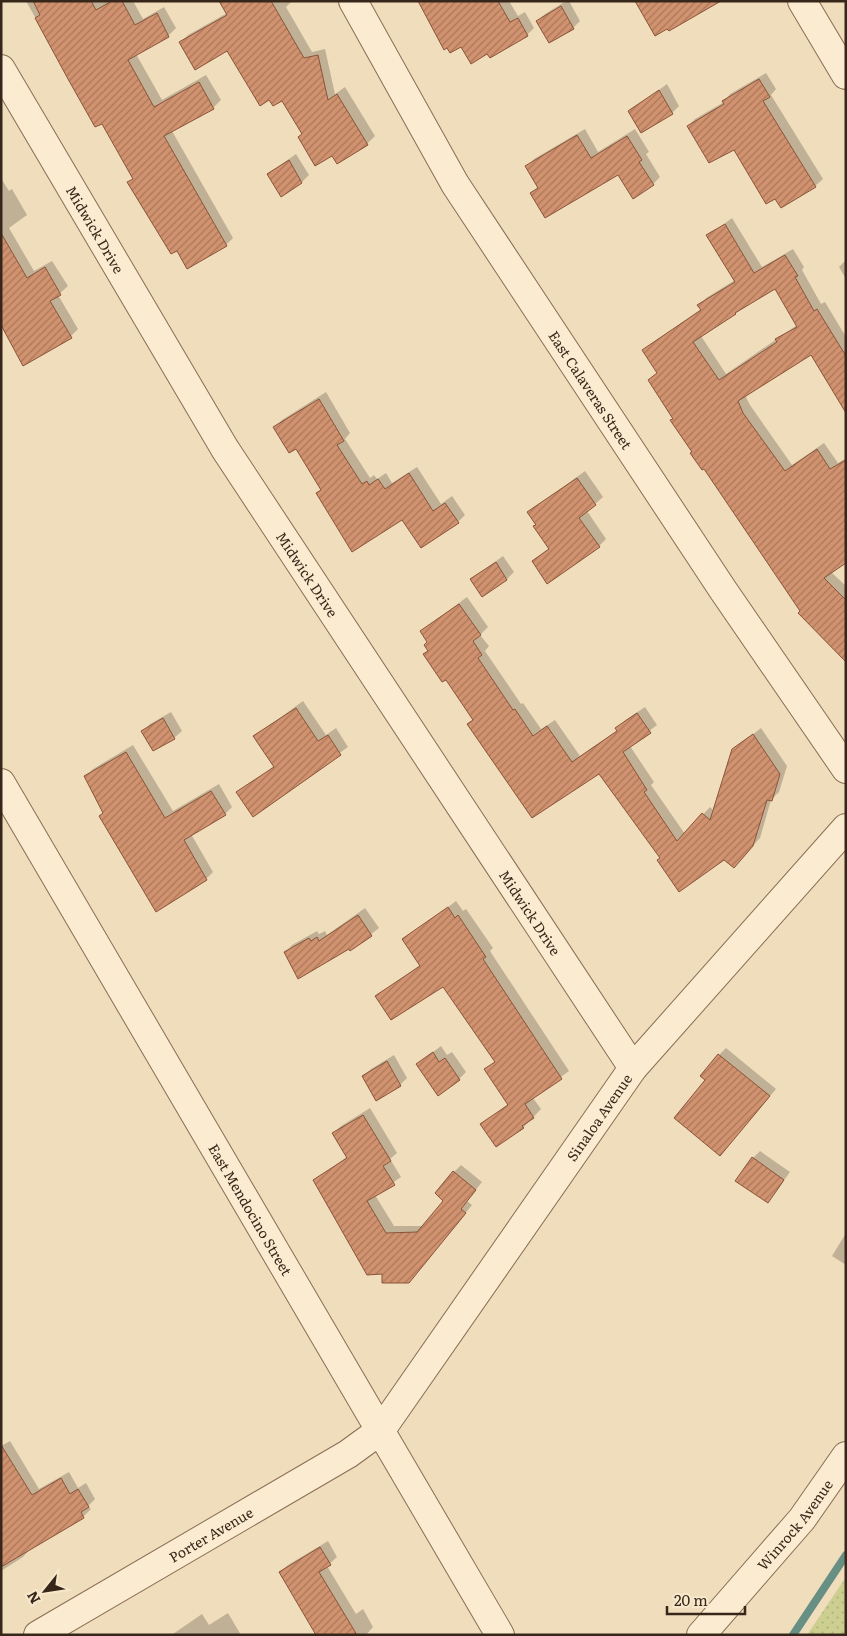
<svg xmlns="http://www.w3.org/2000/svg" width="847" height="1636" font-family="Literata,serif">
<defs>
<pattern id="green-dots" width="8" height="8" patternUnits="userSpaceOnUse" patternTransform="scale(1.25)"><rect width="8" height="8" fill="#cccf90"/><path d="M2 2h.1M6 6h.1" fill="none" stroke="#b0b27c" stroke-width="1.8" stroke-linecap="round"/></pattern>
<pattern id="building-hatch" width="6" height="6" patternUnits="userSpaceOnUse" patternTransform="scale(1.25)"><rect width="6" height="6" fill="#d1926f"/><path d="M-1 1l2-2M0 6l6-6M5 7l2-2" fill="none" stroke="#aa775a"/></pattern>
</defs>
<rect width="100%" height="100%" fill="#f0ddbc"/>
<polygon fill="url(#green-dots)" points="846,1577 846,1635 807,1635"/>
<g fill="#0003" fill-rule="evenodd">
<polygon points="26,1 133,1 143,19 164,7 176,28 168,36 136,54 162,100 206,75 221,100 213,108 172,131 233,238 226,245 177,249 129,183 134,178 103,122 96,126"/>
<polygon points="221,1 292,1 286,7 312,52 325,49 335,94 345,87 375,136 367,144 338,162 332,154 303,134 282,100 270,99 228,50 181,42 188,35 227,13"/>
<polygon points="419,1 509,1 518,16 525,12 534,28 527,35 488,53 461,45"/>
<polygon points="566,1 569,1 580,21 573,28 537,21 545,14"/>
<polygon points="766,73 776,89 771,95 823,179 815,186 688,126 695,119 724,102 730,94"/>
<polygon points="667,84 679,106 672,113 630,111"/>
<polygon points="585,129 598,152 635,129 649,152 646,154 660,177 653,184 618,174 532,193 538,187 526,167 534,159"/>
<polygon points="296,154 309,175 302,182 268,174"/>
<polygon points="1,178 9,191 12,189 27,215 9,228 34,271 52,261 68,286 58,295 78,329 71,336 23,365 1,322"/>
<path d="M732 218 762 267 793 249 804 267 802 270 821 304 825 302 846 337V408L811 353 745 395 750 405 792 465 824 443 838 463 846 458V513L831 572 846 586V660L801 611 694 452 649 380 658 372 643 350 701 309 699 306 706 298 735 280 708 236ZM776 287 797 325 726 374 701 336Z"/>
<polygon points="846,260 846,279 839,267"/>
<polygon points="326,392 350,433 345,439 370,478 374,475 377,479 386,473 392,483 417,467 441,504 452,496 465,515 458,522 402,518 318,493 322,489 297,447 275,427 282,420"/>
<polygon points="585,471 603,497 587,511 606,539 599,546 533,561 549,548 529,512"/>
<polygon points="503,556 514,572 507,579 472,579"/>
<polygon points="467,597 488,627 480,635 489,646 485,651 521,704 523,703 541,729 555,720 580,756 618,730 624,721 645,707 657,725 630,746 654,782 651,785 685,834 710,807 714,811 733,750 761,728 787,766 779,792 771,800 760,838 741,859 661,857 599,772 533,816 474,719 447,678 425,654 429,650 429,642 421,631"/>
<polygon points="303,701 326,735 336,728 348,747 253,815 238,793 274,766 255,736"/>
<polygon points="171,712 182,731 174,738 153,750 143,731 150,724"/>
<polygon points="133,745 173,811 219,784 232,807 225,814 191,834 213,872 206,879 104,812 86,776 93,769"/>
<polygon points="456,901 463,911 466,909 493,948 490,951 569,1071 533,1098 541,1109 523,1128 482,1124 508,1104 486,1070 495,1061 443,985 377,997 421,964 404,940"/>
<polygon points="365,908 379,928 351,950 349,948 285,953 292,945 317,931 319,934 325,931 327,935"/>
<polygon points="441,1046 447,1055 452,1052 466,1072 459,1079 417,1064"/>
<polygon points="726,1048 776,1089 727,1147 707,1080 719,1055"/>
<polygon points="394,1055 407,1078 400,1085 363,1076 371,1069"/>
<polygon points="370,1108 397,1153 390,1159 401,1177 375,1195 394,1226 425,1226 445,1201 454,1172 461,1165 482,1182 467,1201 472,1205 416,1274 383,1273 315,1180 348,1156 334,1133 341,1126"/>
<polygon points="760,1151 790,1172 768,1202 753,1158"/>
<polygon points="846,1233 846,1265 832,1256"/>
<polygon points="10,1441 39,1489 69,1472 78,1488 86,1483 95,1499 88,1506 91,1509 83,1517 30,1549 23,1557 1,1571 1,1446"/>
<polygon points="328,1541 337,1557 327,1566 356,1614 363,1609 373,1627 366,1635 314,1635 314,1630 280,1572 288,1565"/>
<polygon points="228,1613 241,1635 173,1634 202,1614 209,1625"/>
</g>
<g fill="none" stroke-linecap="round" stroke-linejoin="round">
<polyline stroke="#678f83" stroke-width="8" points="793,1635 846,1555"/>
</g>
<g fill="url(#building-hatch)" stroke="#8a5439" fill-rule="evenodd">
<polygon points="33,1 91,1 96,10 112,1 122,1 135,25 157,13 169,37 128,60 154,107 199,82 214,109 164,136 227,246 187,269 177,251 171,254 127,182 133,179 102,124 95,127 68,79 35,18 40,15"/>
<polygon points="219,1 271,1 304,58 318,55 328,100 337,94 368,145 337,164 332,156 315,166 298,137 302,134 282,101 273,106 269,100 260,106 227,51 195,70 179,42 227,15"/>
<polygon points="418,1 498,1 510,22 518,18 528,36 490,58 487,54 471,64 461,47 450,53 447,48 444,50"/>
<polygon points="635,1 721,1 669,31 667,29 655,36"/>
<polygon points="561,6 574,29 549,43 536,21"/>
<polygon points="759,79 770,97 763,101 816,187 781,208 775,199 766,204 734,150 709,163 687,126 724,104 722,101"/>
<polygon points="659,90 673,114 641,133 628,111"/>
<polygon points="577,135 591,158 627,136 642,160 639,162 654,185 633,199 618,175 545,218 530,193 538,188 525,166"/>
<polygon points="289,160 302,183 281,197 267,174"/>
<path d="M725 224 754 273 785 255 798 276 795 277 814 311 817 309 846 356V413L811 355 738 401 743 413 785 471 817 449 830 469 846 460V563L824 578 846 600V662L798 613 800 611 704 469 702 470 690 453 692 452 670 420 673 419 648 380 657 373 642 350 701 310 697 305 735 282 706 235ZM775 289 797 327 775 339 777 342 719 380 693 342 736 314 735 313Z"/>
<polygon points="1,233 27,278 45,267 61,295 50,301 72,338 23,366 1,325"/>
<polygon points="319,399 344,441 337,445 362,484 367,481 369,485 378,479 385,489 409,473 433,511 445,503 459,523 421,548 402,520 352,552 316,493 321,490 296,449 289,453 273,427"/>
<polygon points="577,478 596,505 579,518 600,547 547,584 532,561 549,549 533,526 536,525 527,512"/>
<polygon points="496,562 507,580 482,597 470,579"/>
<polygon points="459,604 481,635 473,641 482,655 478,658 513,710 515,709 533,736 547,726 572,762 617,731 615,728 637,713 651,733 623,752 647,790 644,792 677,841 702,813 710,820 732,749 753,734 780,774 772,801 767,800 753,846 734,868 724,860 679,892 657,860 660,858 599,774 532,818 467,724 473,720 446,680 442,682 423,654 428,651 424,645 427,642 420,631"/>
<polygon points="296,708 318,741 328,735 341,755 253,817 236,792 274,767 253,736"/>
<polygon points="163,718 175,739 153,751 141,731"/>
<polygon points="126,752 165,818 211,791 226,815 184,840 207,880 156,912 99,816 103,813 84,776"/>
<polygon points="448,907 455,918 458,915 486,957 483,959 562,1079 525,1104 534,1118 522,1126 524,1128 496,1147 480,1124 508,1105 484,1069 495,1062 443,987 391,1020 375,996 420,966 402,939"/>
<polygon points="358,915 372,936 350,951 349,949 298,979 284,952 309,938 311,941 317,937 319,941"/>
<polygon points="433,1052 439,1062 445,1058 460,1080 438,1096 416,1064"/>
<polygon points="718,1054 770,1096 720,1156 674,1118 705,1080 700,1076"/>
<polygon points="387,1061 401,1086 376,1101 362,1076"/>
<polygon points="363,1115 391,1161 383,1166 395,1185 367,1201 386,1233 417,1232 443,1201 435,1193 453,1171 476,1190 461,1209 466,1213 409,1283 382,1283 382,1274 367,1275 313,1180 347,1158 332,1133"/>
<polygon points="752,1157 784,1180 768,1203 735,1181"/>
<polygon points="1,1445 32,1495 61,1478 70,1494 78,1489 89,1507 81,1512 84,1518 1,1567"/>
<polygon points="320,1547 331,1565 319,1572 357,1635 316,1635 279,1572"/>
</g>
<g fill="none" stroke-linecap="round" stroke-linejoin="round">
<defs>
<g id="minor">
<path id="s1" d="M353 1 455 184 723 590 846 769"/>
<polyline points="802,1 846,75"/>
<path id="s2" d="M1 69 225 449 633 1068"/>
<path id="s3" d="M1 783 500 1635"/>
<path id="s4" d="M38 1635 348 1454 381 1430 633 1068 846 828"/>
<path id="s5" d="M701 1635 802 1519 846 1456"/>
</g>
</defs>
<use href="#minor" stroke="#896d55" stroke-width="30"/>
<use href="#minor" stroke="#fbebd0" stroke-width="28"/>
</g>
<g text-anchor="middle" dominant-baseline="central" stroke-width="4.5" stroke-linejoin="round" paint-order="stroke">
<g font-size="14" fill="#37271a" stroke="#f7e8cc">
<text stroke="none"><textPath href="#s2" startOffset="186">Midwick Drive</textPath></text>
<text stroke="none"><textPath href="#s1" startOffset="456">East Calaveras Street</textPath></text>
<text stroke="none"><textPath href="#s2" startOffset="591">Midwick Drive</textPath></text>
<text stroke="none"><textPath href="#s2" startOffset="996">Midwick Drive</textPath></text>
<text stroke="none"><textPath href="#s4" startOffset="781">Sinaloa Avenue</textPath></text>
<text stroke="none"><textPath href="#s3" startOffset="494">East Mendocino Street</textPath></text>
<text stroke="none"><textPath href="#s5" startOffset="145">Winrock Avenue</textPath></text>
<text stroke="none"><textPath href="#s4" startOffset="200">Porter Avenue</textPath></text>
</g>
</g>
<rect width="847" height="1636" fill="none" stroke="#37271a" stroke-width="5"/>
<g transform="translate(45 1591) rotate(240)" stroke="#f7e8cc" stroke-width="4" paint-order="stroke">
<path d="M0-4L9 19L0 12L-9 19Z" fill="#37271a"/>
<text y="-8" font-size="14" font-weight="bold" text-anchor="middle" fill="#37271a">N</text>
</g>
<path d="M667 1606v8h78v-8" fill="none" stroke="#37271a" stroke-width="2.5"/>
<text x="674" y="1606" font-size="15" fill="#37271a" stroke="#f7e8cc" stroke-width="4" paint-order="stroke">20 m</text>
</svg>
